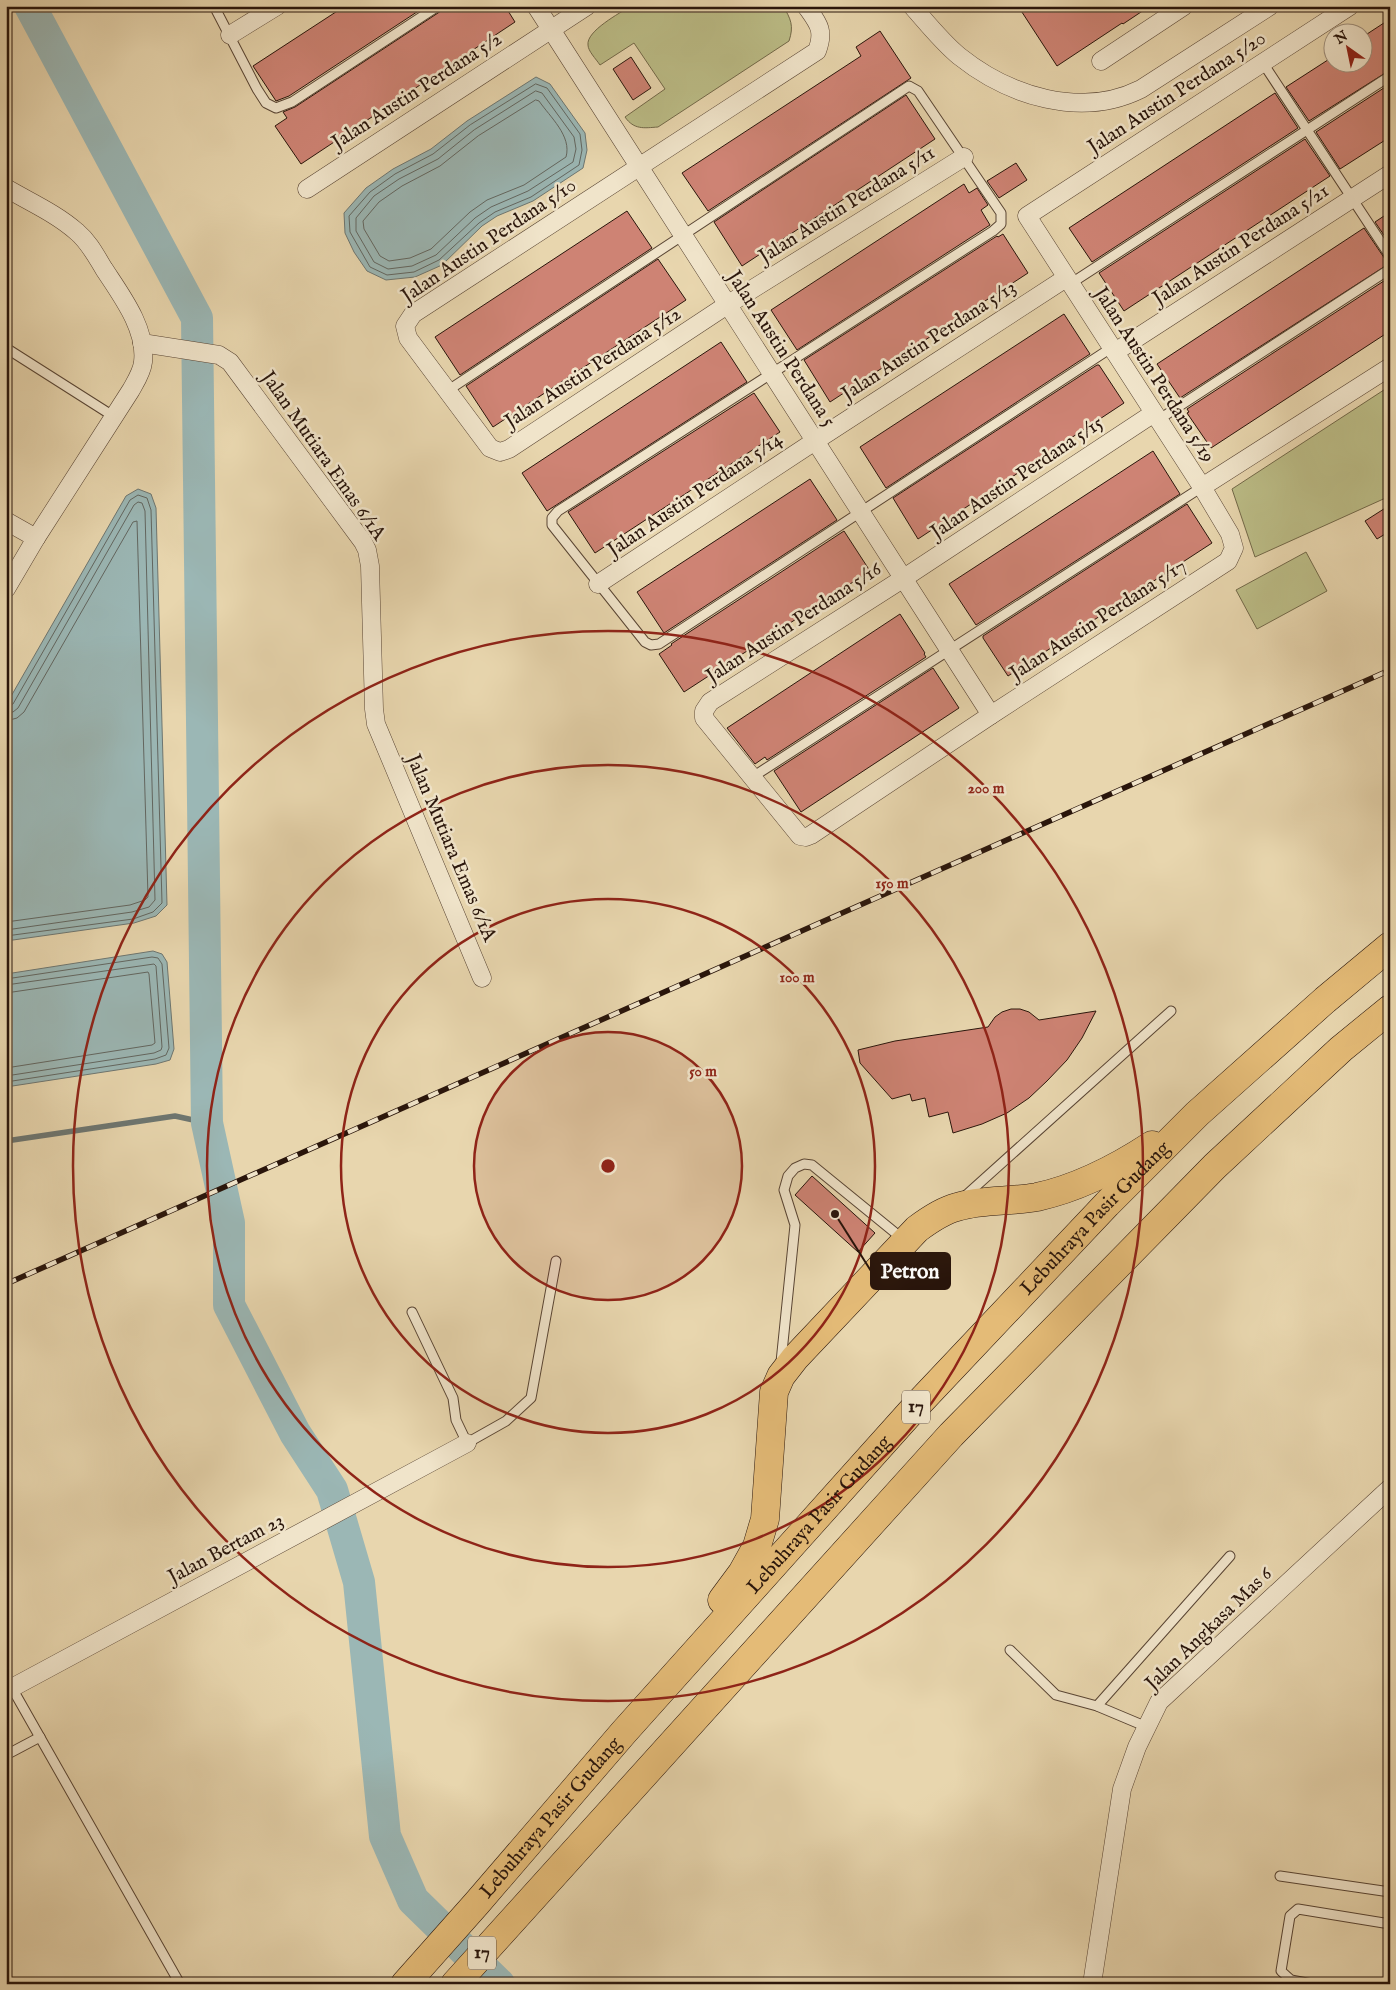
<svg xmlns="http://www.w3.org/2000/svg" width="1396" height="1990" font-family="'IM FELL English',serif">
<rect width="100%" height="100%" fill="#e8d6ae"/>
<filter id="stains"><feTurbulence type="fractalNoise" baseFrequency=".004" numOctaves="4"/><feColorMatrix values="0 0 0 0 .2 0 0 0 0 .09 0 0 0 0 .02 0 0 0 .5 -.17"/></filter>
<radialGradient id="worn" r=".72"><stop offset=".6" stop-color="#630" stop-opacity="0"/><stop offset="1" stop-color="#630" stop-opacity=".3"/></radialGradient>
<g fill="#bbbc86" stroke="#726848">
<path d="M631 6H783C791 19 794 26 789 41L658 127C644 128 634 130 625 117L665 89 634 43 600 65C596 59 588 51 588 45 586 31 620 13 631 6Z"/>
<polygon points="1390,386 1390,496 1255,557 1232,489"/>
<polygon points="1306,552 1327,591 1257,629 1236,590"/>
</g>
<g fill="#9bb7b5" stroke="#6d7671">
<polygon points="536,77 550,84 585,133 587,150 583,168 533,201 497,216 482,226 442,265 415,277 386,280 367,271 354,252 345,233 344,213 366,188 393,169 431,149 467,121"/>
<polygon points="138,489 151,494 156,508 167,905 156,916 134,923 6,941 6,705 126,496"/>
<polygon points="153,951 162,954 167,962 174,1049 170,1060 156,1064 6,1087 6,974"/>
</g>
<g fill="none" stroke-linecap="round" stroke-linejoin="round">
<g stroke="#626660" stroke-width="1">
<polygon points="536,84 547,88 580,134 582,150 579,165 531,197 495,212 479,223 439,260 414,272 387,275 370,267 350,232 349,216 370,192 395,174 433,154 470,125"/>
<polygon points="536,91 542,93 574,137 576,149 573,162 528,191 491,207 475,218 436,255 412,266 388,269 374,262 356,231 356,218 374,196 399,179 438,159 474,130"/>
<path d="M536 100 539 101C550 117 572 136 566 157L524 185 487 200 470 212 431 249 410 258 389 261 380 256 364 229 363 221 379 202 402 186 440 166 478 136Z"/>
<polyline points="6,707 13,704 130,500 138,495 147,498 151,510 162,903 153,912 133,919 6,936"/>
<polyline points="6,713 13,712 18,708 134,505 138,502 142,503 145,511 155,900 149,907 132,912 6,930"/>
<polyline points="6,721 17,718 24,712 133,522 137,521 148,897 145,900 130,905 6,922"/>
<polyline points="6,979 152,957 158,958 162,964 169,1048 166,1055 155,1059 6,1082"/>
<polyline points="6,985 154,964 156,966 162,1047 161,1050 154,1053 6,1076"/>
<polyline points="6,993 148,972 149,974 155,1043 152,1045 6,1068"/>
</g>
<polyline stroke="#6d7671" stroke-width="5.5" points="6,1141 175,1116 207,1123"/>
<polyline stroke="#9bb7b5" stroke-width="32" points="30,6 197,318 207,1123 229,1223 229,1305 295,1433 332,1490 359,1582 385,1836 413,1900 499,1984"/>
</g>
<g fill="#ce8374" stroke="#29150b">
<polygon points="345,6 426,6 289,96 276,101 253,66"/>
<polygon points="444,6 505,6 515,22 301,164 275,126 287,118 283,112 295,107 441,11"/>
<polygon points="1018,6 1150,6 1123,24 1122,23 1057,66"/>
<polygon points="1390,19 1390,70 1309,121 1286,87 1334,56 1334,62 1364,62 1364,36"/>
<polygon points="880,31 911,78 708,211 682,173 861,56 856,47"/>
<polygon points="631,57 651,88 633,100 613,69"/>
<polygon points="1390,84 1390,137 1340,169 1316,132"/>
<polygon points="1275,93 1298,128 1092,262 1069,228"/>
<polygon points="906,95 935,139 742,266 714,222"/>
<polygon points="1305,139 1330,176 1124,311 1099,273"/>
<polygon points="1016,163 1027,180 999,198 987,181"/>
<polygon points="964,184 969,193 977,188 988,205 981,210 990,225 797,350 771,310"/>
<polygon points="627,211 652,248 460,375 435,337"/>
<polygon points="1390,212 1390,244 1375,222"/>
<polygon points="1364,228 1385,259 1390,263 1180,398 1157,364"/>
<polygon points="1003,234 1028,273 830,402 804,360 997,236 998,237"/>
<polygon points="658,259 686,300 493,427 466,386"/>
<polygon points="1390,277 1390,331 1211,448 1187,413 1189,412 1187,409"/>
<polygon points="1064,314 1090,354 886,488 860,447"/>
<polygon points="721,342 747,382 547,511 522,473"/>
<polygon points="1097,365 1099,365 1124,403 918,539 893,498"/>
<polygon points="754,393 780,432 595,553 568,512"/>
<polygon points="1153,451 1180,494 976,625 949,584"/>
<polygon points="810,479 837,520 664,633 637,592"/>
<polygon points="1187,504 1212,543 1008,676 983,638 983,636"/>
<polygon points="1390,505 1390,531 1377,539 1365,521"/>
<polygon points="844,531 870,571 684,692 659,654 672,645 671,644"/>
<polygon points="900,614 925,653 924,654 926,657 767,760 765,757 755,764 727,728"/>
<polygon points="933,668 959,708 801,812 774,771"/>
<polygon points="1011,1009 1020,1009 1029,1012 1039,1020 1096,1011 1082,1038 1067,1060 1047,1081 1029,1098 1007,1113 982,1124 953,1133 948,1112 929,1117 925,1098 912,1101 910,1094 892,1099 860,1063 858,1050 895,1041 988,1027 995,1017 1002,1012"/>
<polygon points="812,1176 875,1233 858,1252 795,1195"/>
</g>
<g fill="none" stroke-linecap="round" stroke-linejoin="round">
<defs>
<g id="lane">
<polyline points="214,6 257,89 266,103 276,108 292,102 438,6"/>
<polyline points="1263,63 1390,256"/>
<polyline points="1070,284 1390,76"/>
<polyline points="6,348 113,416"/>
<polyline points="447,391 909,86 918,91 1001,213 1001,224 993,231 558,511 552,518 552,525 645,642 651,645 659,644 1111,348"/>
<polyline points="1158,420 1390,269"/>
<polyline points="751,778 1202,487"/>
<polyline points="964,1197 1171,1011"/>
<polyline points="412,1312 453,1398 456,1420 467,1443 506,1421 531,1398 556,1261"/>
<polyline points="781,1362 795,1225 784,1190 788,1176 795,1168 804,1164 812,1165 904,1240"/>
<polyline points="1010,1650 1056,1695 1097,1706 1147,1727"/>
<polyline points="12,1688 180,1984"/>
<polyline points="1097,1706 1230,1556"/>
<polyline points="6,1755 40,1737"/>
<polyline points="1280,1876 1390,1892"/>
<polyline points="1312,1984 1291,1980 1281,1971 1290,1916 1298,1909 1390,1924"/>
</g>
<g id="street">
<polyline points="536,6 991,715"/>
<path d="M806 6C818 23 825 30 817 51L413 314 405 326 408 338 490 448 500 452 509 449 727 305 964 157"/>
<path d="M912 6C927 23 942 42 959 56 1009 96 1081 119 1141 89L1270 6"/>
<polyline points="230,35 277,6"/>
<polyline points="1101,61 1184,6"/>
<path d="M6 188C30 202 57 214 77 232 89 242 96 256 104 269 121 295 147 329 143 362 142 372 136 381 131 390L36 538 6 589"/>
<polyline points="307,189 587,6"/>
<polyline points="142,343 219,355 230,362 363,542 367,550 370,566 374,709 376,724 482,978"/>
<polyline points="1115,352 1390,174"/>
<polyline points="1154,413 904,578 710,702 704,711 704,718 800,836 806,837 811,835 991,715 1228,561 1234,548 1230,534 1202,487 1027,216 1350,6"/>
<polyline points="1202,487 1390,367"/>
<polyline points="6,521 36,538"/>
<polyline points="598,584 815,441 1066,278"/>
<polyline points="6,1691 467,1443"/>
<polyline points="1092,1984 1122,1789 1137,1747 1159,1702 1390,1488"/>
</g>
<g id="highway">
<path d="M722 1600 742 1573 757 1546 765 1519 774 1392 781 1376 795 1358 917 1229C929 1220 942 1211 957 1207 982 1199 1011 1202 1037 1197 1078 1188 1117 1168 1152 1145"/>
<path id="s1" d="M405 1984 477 1903 624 1732 918 1404 1107 1204 1197 1114 1325 1000 1390 946"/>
<polyline points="455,1984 951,1435 1215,1166 1341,1049 1390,1009"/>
</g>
</defs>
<use href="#lane" stroke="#594534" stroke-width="11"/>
<use href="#street" stroke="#594534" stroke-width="19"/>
<use href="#highway" stroke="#29150b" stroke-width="29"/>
<use href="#lane" stroke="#f0e4ca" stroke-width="9"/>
<use href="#street" stroke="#f0e4ca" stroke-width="18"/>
<use href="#highway" stroke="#e4bb77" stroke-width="28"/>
<defs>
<polyline id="rail" points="6,1284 1390,670"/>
</defs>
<use href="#rail" stroke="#29150b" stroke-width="5.5"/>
<use href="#rail" stroke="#f0e4ca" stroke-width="4" stroke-dasharray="11" stroke-linecap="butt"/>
</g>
<circle cx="608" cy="1166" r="134" fill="#8f2418" fill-opacity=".12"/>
<g fill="none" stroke="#8f2418" stroke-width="2.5">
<circle cx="608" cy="1166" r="134"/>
<circle cx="608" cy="1166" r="267"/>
<circle cx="608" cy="1166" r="401"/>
<circle cx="608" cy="1166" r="535"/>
</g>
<g text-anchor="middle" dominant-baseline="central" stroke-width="5" stroke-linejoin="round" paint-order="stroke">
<g fill="#f0e4ca" stroke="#655344" stroke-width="1">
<rect x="902" y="1390.5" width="28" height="33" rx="4"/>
<rect x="468" y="1936.5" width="28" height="33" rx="4"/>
</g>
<g font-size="19" font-weight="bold" fill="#29150b">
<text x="916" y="1407">17</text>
<text x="482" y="1953">17</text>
</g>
<g font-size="20" fill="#29150b" stroke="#f0e4ca">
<text transform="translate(417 91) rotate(-33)">Jalan Austin Perdana 5/2</text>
<text transform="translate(1177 93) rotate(-33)">Jalan Austin Perdana 5/20</text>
<text transform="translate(847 205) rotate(-32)">Jalan Austin Perdana 5/11</text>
<text transform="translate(489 241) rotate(-34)">Jalan Austin Perdana 5/10</text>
<text transform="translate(1241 245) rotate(-33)">Jalan Austin Perdana 5/21</text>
<text transform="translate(929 341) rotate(-33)">Jalan Austin Perdana 5/13</text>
<text transform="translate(781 349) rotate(57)">Jalan Austin Perdana 5</text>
<text transform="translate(593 368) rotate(-33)">Jalan Austin Perdana 5/12</text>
<text transform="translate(1154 375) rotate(57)">Jalan Austin Perdana 5/19</text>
<text transform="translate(323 456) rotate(55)">Jalan Mutiara Emas 6/1A</text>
<text transform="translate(1017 478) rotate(-34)">Jalan Austin Perdana 5/15</text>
<text transform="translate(695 495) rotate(-34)">Jalan Austin Perdana 5/14</text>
<text transform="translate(1098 620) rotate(-33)">Jalan Austin Perdana 5/17</text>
<text transform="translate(794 623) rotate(-33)">Jalan Austin Perdana 5/16</text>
<text transform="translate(451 848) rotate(67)">Jalan Mutiara Emas 6/1A</text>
<text stroke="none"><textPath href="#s1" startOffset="1031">Lebuhraya Pasir Gudang</textPath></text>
<text stroke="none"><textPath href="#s1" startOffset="626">Lebuhraya Pasir Gudang</textPath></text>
<text transform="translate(226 1549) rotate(-28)">Jalan Bertam 23</text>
<text transform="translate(1209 1629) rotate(-44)">Jalan Angkasa Mas 6</text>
<text stroke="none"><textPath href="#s1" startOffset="221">Lebuhraya Pasir Gudang</textPath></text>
</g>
</g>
<circle cx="608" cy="1166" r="8" fill="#8f2418" stroke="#f0e4ca" stroke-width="2.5"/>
<g font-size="15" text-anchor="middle" font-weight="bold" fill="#8f2418" stroke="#f0e4ca" stroke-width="5" stroke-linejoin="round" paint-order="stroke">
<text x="986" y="793">200 m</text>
<text x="892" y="888">150 m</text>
<text x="797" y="982">100 m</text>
<text x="703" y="1076">50 m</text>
</g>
<path fill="none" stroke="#29150b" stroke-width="2" d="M835 1214L871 1271"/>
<circle fill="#29150b" stroke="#f0e4ca" stroke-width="2" cx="835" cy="1214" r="5"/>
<rect fill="#29150b" stroke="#29150b" stroke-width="2" x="871" y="1253" width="79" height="36" rx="5"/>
<g font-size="21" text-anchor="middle" font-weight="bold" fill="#fff">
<text x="910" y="1278">Petron</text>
</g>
<rect width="1396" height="1990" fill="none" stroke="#e8d6ae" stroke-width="25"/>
<rect x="8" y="8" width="1381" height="1975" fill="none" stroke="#29150b" stroke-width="2.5"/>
<rect x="12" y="12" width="1371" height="1965" fill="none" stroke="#29150b"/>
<g transform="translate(1348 48) rotate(327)"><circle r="24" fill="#f0e4ca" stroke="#a0917e"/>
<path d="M0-4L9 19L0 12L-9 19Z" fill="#8f2418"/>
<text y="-8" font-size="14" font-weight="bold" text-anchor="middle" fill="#29150b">N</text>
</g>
<rect width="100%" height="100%" filter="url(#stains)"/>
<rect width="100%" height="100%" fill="url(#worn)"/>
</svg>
